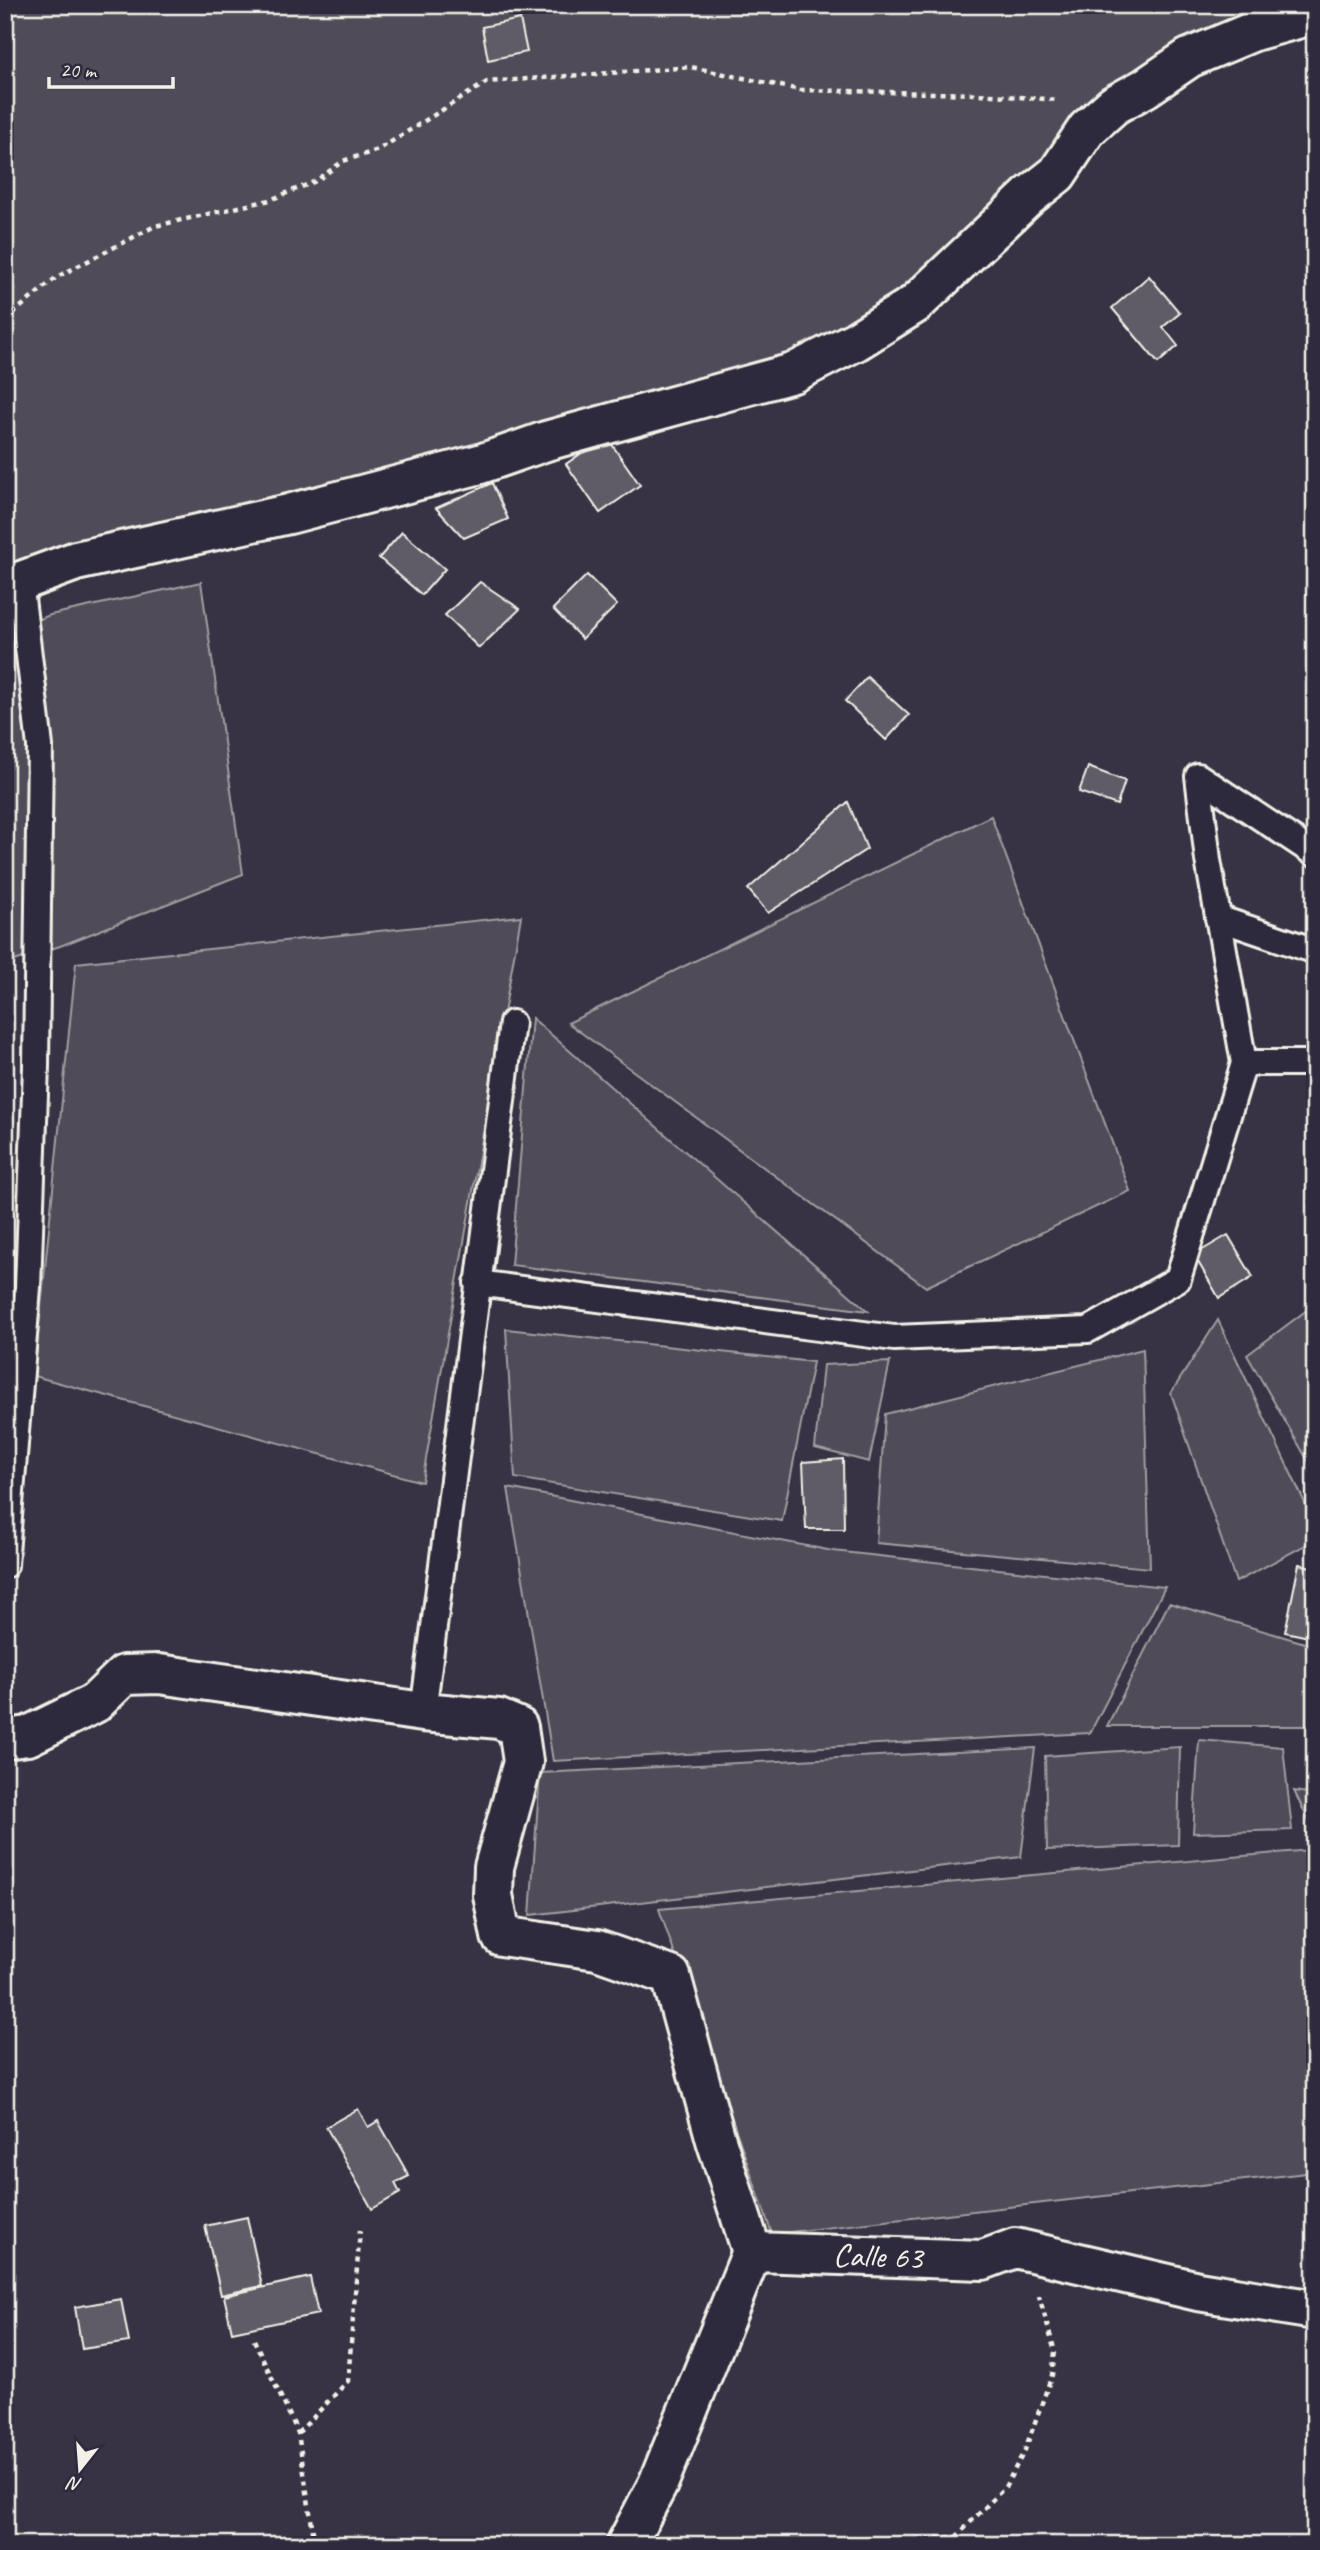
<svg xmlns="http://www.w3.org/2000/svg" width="1320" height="2550" font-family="Caveat,sans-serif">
<rect width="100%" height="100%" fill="#373244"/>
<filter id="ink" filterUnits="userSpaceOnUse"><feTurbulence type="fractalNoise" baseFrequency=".0143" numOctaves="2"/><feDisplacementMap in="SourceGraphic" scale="14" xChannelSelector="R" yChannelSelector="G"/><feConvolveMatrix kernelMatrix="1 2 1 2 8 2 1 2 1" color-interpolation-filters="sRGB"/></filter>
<g filter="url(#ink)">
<g fill="#504b59" stroke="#a29ea0" stroke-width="2">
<polygon points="5,5 1315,5 1189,58 856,341 5,587"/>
<polygon points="201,582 243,874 60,946 5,964 5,632 50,615"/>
<polygon points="991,816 1130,1191 926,1287 568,1023"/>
<polygon points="521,916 422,1482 34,1376 76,963"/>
<polygon points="532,1018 868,1311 511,1265"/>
<polygon points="1315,1304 1315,1473 1247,1355"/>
<polygon points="1218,1320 1315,1524 1315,1540 1236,1582 1171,1393"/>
<polygon points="506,1329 813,1362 782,1521 515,1478"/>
<polygon points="1143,1349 1150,1568 876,1543 885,1414"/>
<polygon points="890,1362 869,1462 815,1448 823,1365"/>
<polygon points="508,1488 833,1551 1165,1587 1090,1733 553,1761"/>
<polygon points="1169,1603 1315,1646 1315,1726 1107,1726"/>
<polygon points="1199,1740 1283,1747 1292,1830 1193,1833"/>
<polygon points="1180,1747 1178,1845 1047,1850 1045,1756"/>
<polygon points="1035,1748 1021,1857 530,1915 540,1773"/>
<polygon points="1294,1791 1315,1794 1315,1833"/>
<polygon points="1310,1850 1315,1861 1315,2172 772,2234 659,1909"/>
</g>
<g fill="#5f5c67" stroke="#f4f1e8" stroke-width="2">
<polygon points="520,19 527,52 488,60 482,27"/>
<polygon points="1149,276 1180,313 1163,327 1178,346 1158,363 1112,308"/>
<polygon points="606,436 640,485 600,513 566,464"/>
<polygon points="492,483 508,519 464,538 436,508"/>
<polygon points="402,532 445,569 422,595 379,558"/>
<polygon points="587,575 617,605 582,639 553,609"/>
<polygon points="480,582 520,609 479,648 445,615"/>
<polygon points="867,677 909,715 886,740 845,701"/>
<polygon points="1088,767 1125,781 1117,805 1079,792"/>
<polygon points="848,802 867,849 768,913 748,889"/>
<polygon points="1228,1235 1253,1277 1219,1298 1194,1255"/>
<polygon points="843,1459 844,1529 806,1529 803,1462"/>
<polygon points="1299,1564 1315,1568 1315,1620 1309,1637 1285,1632"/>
<polygon points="358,2109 368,2127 378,2121 409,2176 395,2183 400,2193 372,2209 326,2127"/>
<polygon points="247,2217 262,2286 221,2295 205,2226"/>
<polygon points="310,2277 318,2314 232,2332 224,2296"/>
<polygon points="121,2299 129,2342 82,2349 75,2307"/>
</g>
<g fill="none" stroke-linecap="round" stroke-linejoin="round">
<defs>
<g id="lane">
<polyline points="1218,918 1315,951"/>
<polyline points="1244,1063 1315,1063"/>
<polyline points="477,1283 894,1338 1088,1330 1178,1279 1244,1063 1208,860 1198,776 1315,854"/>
<polyline points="5,1565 28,1287 36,1066 40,746 20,582"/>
<polyline points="423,1712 512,1023"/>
</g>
<g id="street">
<polyline points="5,587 76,561 289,514 480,464 546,441 793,373 856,341 915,304 1029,196 1057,174 1087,129 1114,105 1145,88 1189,58 1254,31 1315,14"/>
<polyline points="5,1739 28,1736 95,1703 124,1675 159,1674 423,1712 499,1719 518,1727 523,1762 494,1867 493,1895 501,1936 597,1950 671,1976 716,2140 752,2252"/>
<polyline points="752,2252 983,2260 1015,2248 1198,2291 1315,2310"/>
<polyline points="626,2545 658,2484 752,2252"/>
</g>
</defs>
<use href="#lane" stroke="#f4f1e8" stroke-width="30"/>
<use href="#street" stroke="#f4f1e8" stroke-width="44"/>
<g stroke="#f4f1e8" stroke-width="4.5" stroke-dasharray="5 5" stroke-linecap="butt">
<polyline points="5,320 57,277 155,226 270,200 316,181 343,161 378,150 487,82 691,67 800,90 978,94 1058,100"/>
<polyline points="254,2340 298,2433 315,2545"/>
<polyline points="298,2433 348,2381 360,2230"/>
<polyline points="916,2539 956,2537 1005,2487 1025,2450 1052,2375 1055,2352 1039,2296"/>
</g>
<use href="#lane" stroke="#2f2a3d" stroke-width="24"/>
<use href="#street" stroke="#2f2a3d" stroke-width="38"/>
</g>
</g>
<g text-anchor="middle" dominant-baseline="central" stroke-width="5" stroke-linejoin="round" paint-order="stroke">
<g font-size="33" fill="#f4f1e8" stroke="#2f2a3d">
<text transform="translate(878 2256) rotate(2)">Calle 63</text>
</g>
</g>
<rect width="1320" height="2550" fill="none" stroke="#2f2a3d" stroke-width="28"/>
<rect x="14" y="14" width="1292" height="2522" fill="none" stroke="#f4f1e8" stroke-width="2.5" filter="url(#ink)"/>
<g transform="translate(80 2469) rotate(197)" stroke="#2f2a3d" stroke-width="5" paint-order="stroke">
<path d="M0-5L12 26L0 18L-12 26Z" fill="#f4f1e8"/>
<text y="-10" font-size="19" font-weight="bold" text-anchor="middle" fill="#f4f1e8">N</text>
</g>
<path d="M49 77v10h124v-10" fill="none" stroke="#f4f1e8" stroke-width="3.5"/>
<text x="60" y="77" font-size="21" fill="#f4f1e8" stroke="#2f2a3d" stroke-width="5" paint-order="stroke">20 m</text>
</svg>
